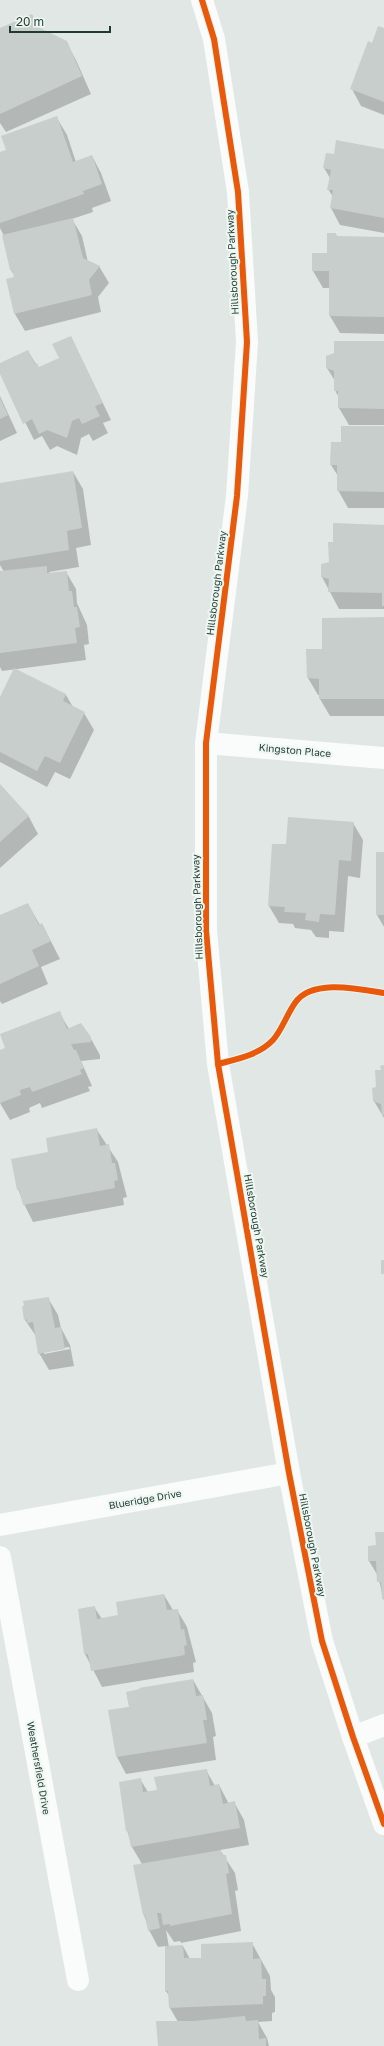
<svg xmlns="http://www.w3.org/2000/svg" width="384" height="2046" font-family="'Golos Text',sans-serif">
<rect width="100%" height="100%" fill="#e0e7e4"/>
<g fill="#0003" fill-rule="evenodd">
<polygon points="32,15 40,29 66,42 76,60 91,94 6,132 0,123 0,30"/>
<polygon points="384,29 384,115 361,106 352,89 373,44"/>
<polygon points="57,118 67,135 76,162 92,156 101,173 111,201 92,208 93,212 72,219 82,236 88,262 99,266 109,283 98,297 101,312 25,331 15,314 7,280 15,277 11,270 4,236 0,228 0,153 7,150"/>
<polygon points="384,150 384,233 340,225 331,208 333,197 328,189 330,178 324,168 335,155"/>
<polygon points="336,234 337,237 384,238 384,334 340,333 330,316 330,288 323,288 313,271 328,254"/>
<polygon points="71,337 111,420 103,423 108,433 93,441 89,434 81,438 77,455 57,446 50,450 42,436 34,440 0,372 0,364 28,351 39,369 60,358"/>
<polygon points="384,342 384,425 349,425 339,408 339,398 335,390 335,381 327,368"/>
<polygon points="0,396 17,433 0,441"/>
<polygon points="384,427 384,508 348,508 338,490 338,476 331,465 342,443"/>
<polygon points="73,472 83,489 91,545 76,548 79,567 49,572 50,574 66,572 76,589 77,603 87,625 89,644 84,645 86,660 2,671 0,667 0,572 4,572 0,565 0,484"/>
<polygon points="384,526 384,609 339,609 322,577 330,563"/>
<polygon points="384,618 384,716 330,716 320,699 320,695 318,695 308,678 307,650 323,650"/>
<polygon points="15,670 66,695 73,707 84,713 94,730 70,779 55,772 47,787 0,762 0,699"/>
<polygon points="0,785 29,817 38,834 0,868"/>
<polygon points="353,823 363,840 360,878 348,876 344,932 329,931 329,938 316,937 311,930 295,928 293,924 279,923 269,906 287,845"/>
<polygon points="384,853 384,927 377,915"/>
<polygon points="28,904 40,925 42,924 60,959 41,967 48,984 2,1004 0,1001 0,917"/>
<polygon points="59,1012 69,1029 90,1037 100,1055 100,1059 81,1061 92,1086 88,1087 90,1091 42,1108 40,1103 29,1108 30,1112 10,1120 0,1103 0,1051 6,1049"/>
<polygon points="384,1066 384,1118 374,1101"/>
<polygon points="97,1130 118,1162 127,1197 123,1198 124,1205 33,1222 24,1204 18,1189 49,1152"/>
<path d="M48 1298 58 1315 61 1328 70 1345 74 1366 49 1370 39 1353 36 1336 25 1320ZM69 1347 70 1349 44 1354V1351Z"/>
<polygon points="384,1533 384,1601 378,1576 369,1561"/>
<polygon points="164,1595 173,1610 177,1610 187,1627 196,1662 193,1663 194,1672 102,1687 85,1654 94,1607 102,1619 119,1616"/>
<polygon points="193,1680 212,1713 216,1736 213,1737 216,1760 126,1774 117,1757 109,1711 130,1707"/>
<polygon points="206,1770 215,1786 219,1785 229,1804 234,1802 244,1820 249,1845 220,1850 235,1873 238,1890 235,1891 241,1931 181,1943 180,1941 174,1942 166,1930 169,1947 183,1946 190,1959 202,1959 252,1943 270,1976 271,1990 275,1997 275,2012 272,2013 272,2021 258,2022 267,2038 269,2046 159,2046 178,2022 170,2008 170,1997 166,1991 166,1946 158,1947 149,1930 144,1915 142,1864 132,1847 127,1830 140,1779 148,1792 158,1791"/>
</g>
<g fill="#c8cecb">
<polygon points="32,14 38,27 67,41 82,76 0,114 0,28"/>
<polygon points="378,26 384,28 384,102 350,89 368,41 372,43"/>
<polygon points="57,116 73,162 92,155 102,184 83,191 84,194 0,223 0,152 6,150 1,136"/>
<polygon points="336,140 384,149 384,218 330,208 333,190 327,190 331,170 323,168 326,153 334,154"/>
<polygon points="73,218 83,258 100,266 89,280 92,295 14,314 6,279 14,277 12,270 10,270 2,235"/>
<polygon points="327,233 336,233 336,236 384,237 384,317 329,316 329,271 312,271 312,253 327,253"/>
<polygon points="71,336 103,403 95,406 100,416 82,424 79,418 72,421 67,438 47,430 39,434 32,419 23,424 0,374 0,363 28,350 35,364 37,363 39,367 59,358 52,344"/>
<polygon points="334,341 384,341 384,409 338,408 338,391 334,391 334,371 326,368 326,356 334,353"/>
<polygon points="0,398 8,415 0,419"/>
<polygon points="341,426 384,426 384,492 337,491 337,465 330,465 331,442 341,442"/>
<polygon points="73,471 82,528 67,531 69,550 0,561 0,483"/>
<polygon points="333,523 384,525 384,606 382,606 382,593 328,592 329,579 321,577 321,564 329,562 328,542 333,542"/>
<polygon points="47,566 47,573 67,571 69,591 72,591 74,607 77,607 80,627 75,628 77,643 0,653 0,571"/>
<polygon points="384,617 384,699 319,699 319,679 307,678 306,649 322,649 322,618"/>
<polygon points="14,668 66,694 63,701 85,712 60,763 45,756 37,771 0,752 0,697"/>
<polygon points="0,784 29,816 0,842"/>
<polygon points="288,817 354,822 351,861 339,860 335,915 320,914 319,922 305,920 306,913 284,912 285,907 268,906 272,844 286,844"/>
<rect x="376" y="852" width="8" height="63"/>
<polygon points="28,903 39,925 42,923 51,941 32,950 39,966 0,984 0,915"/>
<polygon points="60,1011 67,1029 81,1023 91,1037 91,1042 71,1044 74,1050 76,1050 84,1068 80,1070 82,1074 32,1092 30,1087 20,1090 21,1095 0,1103 0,1050 5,1048 0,1034"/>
<polygon points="384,1065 384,1115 382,1115 381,1104 373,1101 372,1088 376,1087 375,1070 381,1070 380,1066"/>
<polygon points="97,1128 100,1146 109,1144 112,1163 115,1163 118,1180 114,1181 115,1188 23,1205 19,1189 17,1190 11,1159 48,1152 46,1138"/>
<rect x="381" y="1260" width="3" height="14"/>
<polygon points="49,1297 55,1328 61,1327 65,1349 38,1354 33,1322 27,1323 27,1319 24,1320 22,1306 24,1306 23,1301"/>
<polygon points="375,1532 384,1532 384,1599 382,1599 381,1582 377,1582 376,1561 368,1561 368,1546 376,1545"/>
<polygon points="164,1594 167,1610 178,1609 181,1630 184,1629 187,1645 184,1646 185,1655 91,1671 88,1654 84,1654 78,1609 95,1606 97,1619 118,1615 116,1602"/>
<polygon points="193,1679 196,1696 203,1695 207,1720 203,1720 207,1743 116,1757 108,1710 129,1707 126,1692 140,1689 139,1688"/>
<polygon points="207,1769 210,1786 219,1784 223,1804 235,1801 240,1828 131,1847 128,1831 126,1831 119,1782 141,1778 143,1792 157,1790 154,1777"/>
<polygon points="221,1850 222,1855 226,1855 229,1873 226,1874 232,1914 170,1926 170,1924 163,1925 161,1913 157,1913 160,1928 148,1931 145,1915 143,1915 133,1865"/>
<polygon points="253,1942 253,1959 261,1958 262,1979 266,1979 266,1996 263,1996 263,2004 169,2008 168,1991 165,1992 165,1946 183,1945 184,1958 201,1958 201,1944"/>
<polygon points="245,2016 246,2021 258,2020 259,2039 266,2038 266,2046 158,2046 156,2021 194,2021"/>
</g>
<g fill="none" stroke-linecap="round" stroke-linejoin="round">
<path stroke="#bfc7c5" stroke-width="2.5" stroke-dasharray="2 3" stroke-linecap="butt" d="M246 1056C285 1046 283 1000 311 991 335 983 360 990 384 993"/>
<g stroke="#fafbfb" stroke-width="22">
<polyline points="202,0 214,39 238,192 247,342 237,496 206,743 206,930 218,1064 289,1473 322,1641 353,1737 384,1824"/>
<polyline points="206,743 384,758"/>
<polyline points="0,1525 289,1473"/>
<polyline points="0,1557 78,1980"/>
<polyline points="353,1737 384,1725"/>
</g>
<defs>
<g id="cycleway">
<polyline points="202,0 214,39 238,192 247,342 237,496 206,743 206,930 218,1064 289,1473 322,1641 353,1737 384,1824"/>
<path d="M218 1064C237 1059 259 1055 273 1040 282 1030 287 1014 295 1003 311 978 360 989 384 993"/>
</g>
</defs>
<use href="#cycleway" stroke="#eef7f2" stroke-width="8"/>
<use href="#cycleway" stroke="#e8590c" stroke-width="6"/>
</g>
<g text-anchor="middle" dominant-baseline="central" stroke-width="4" stroke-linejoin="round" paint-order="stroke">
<g font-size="10" fill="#1f3a31" stroke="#eef7f2">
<text transform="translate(232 262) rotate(-93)">Hillsborough Parkway</text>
<text transform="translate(216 583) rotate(-83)">Hillsborough Parkway</text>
<text transform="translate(295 750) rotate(5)">Kingston Place</text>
<text transform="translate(197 907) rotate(-92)">Hillsborough Parkway</text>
<text transform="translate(257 1226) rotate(80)">Hillsborough Parkway</text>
<text transform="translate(145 1499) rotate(-10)">Blueridge Drive</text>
<text transform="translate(313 1545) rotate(79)">Hillsborough Parkway</text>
<text transform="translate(39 1768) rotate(80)">Weathersfield Drive</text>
</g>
</g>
<path d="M10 26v6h100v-6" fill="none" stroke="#1f3a31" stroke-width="2"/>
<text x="16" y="26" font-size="12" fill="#1f3a31" stroke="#eef7f2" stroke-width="3" paint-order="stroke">20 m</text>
</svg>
